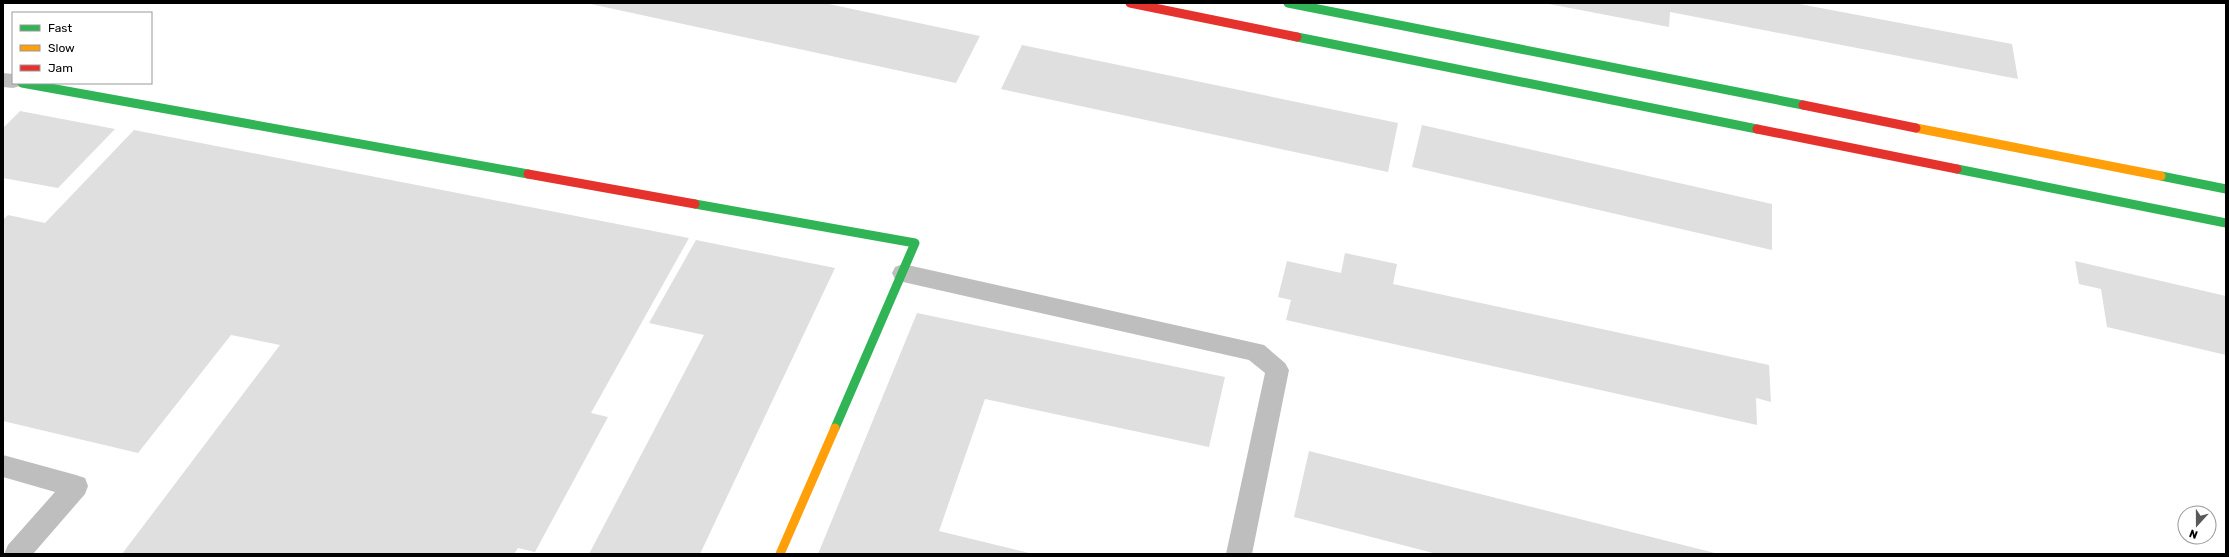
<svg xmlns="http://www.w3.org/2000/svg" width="2229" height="557" font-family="Rubik,sans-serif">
<rect width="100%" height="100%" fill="#fff"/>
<g fill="#dfdfdf">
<polygon points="586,3 824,3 980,36 956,83"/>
<polygon points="1794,3 2012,44 2018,79 1670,12 1669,27 1549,4"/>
<polygon points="1022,45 1398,123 1388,172 1001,89"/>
<polygon points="20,111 115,129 58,188 3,178 3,128"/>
<polygon points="1422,125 1772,204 1772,250 1412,167"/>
<polygon points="134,130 689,238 591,413 608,417 535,552 518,548 514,554 122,554 280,345 231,335 138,453 3,421 3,220 8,215 45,223"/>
<polygon points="696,240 835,268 700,554 589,554 704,335 649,323"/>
<polygon points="1345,253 1397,264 1393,284 1769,365 1771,402 1756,398 1757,425 1286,320 1291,300 1278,297 1287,261 1341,273"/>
<polygon points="2075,261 2226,296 2226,355 2107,327 2101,289 2079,284"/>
<polygon points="917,313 1225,377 1209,447 985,399 939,531 1033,554 818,554"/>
<polygon points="1309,451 1715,553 1715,554 1437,554 1294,517"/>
</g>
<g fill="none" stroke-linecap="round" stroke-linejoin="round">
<g fill="#bebebe" fill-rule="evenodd">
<polygon points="903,264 1264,345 1285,363 1289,370 1252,554 1226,554 1265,373 1249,360 903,282 895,279 892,273 895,267"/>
<polygon points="3,455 76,475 85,478 88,486 85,494 33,554 4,554 8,545 55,492 3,477"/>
</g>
<polygon fill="#bebebe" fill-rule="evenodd" points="3,73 13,74 13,83 22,83 20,86 13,88 3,87"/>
<g stroke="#30b455" stroke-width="9">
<polyline points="1288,3 1803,105"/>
<polyline points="1297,37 1757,129"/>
<polyline points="22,83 528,174"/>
<polyline points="1957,169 2226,223"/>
<polyline points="2161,176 2226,189"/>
<polyline points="695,204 915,243 835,428"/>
</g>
<g stroke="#ff9f0a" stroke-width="9">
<polyline points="1916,128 2161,176"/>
<polyline points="780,554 835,428"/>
</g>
<g stroke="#e5322d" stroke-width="9">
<polyline points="1130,3 1297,37"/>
<polyline points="1803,105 1916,128"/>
<polyline points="1757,129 1957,169"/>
<polyline points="528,174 695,204"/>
</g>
</g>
<rect width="2229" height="557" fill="none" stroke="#000000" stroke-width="8"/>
<rect x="12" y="12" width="140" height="72" fill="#ffffff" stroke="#999999"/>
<rect x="20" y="25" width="20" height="6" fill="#30b455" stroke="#999999"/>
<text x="48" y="32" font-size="12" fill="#000000">Fast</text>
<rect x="20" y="45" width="20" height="6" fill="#ff9f0a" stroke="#999999"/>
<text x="48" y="52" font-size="12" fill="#000000">Slow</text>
<rect x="20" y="65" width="20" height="6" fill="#e5322d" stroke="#999999"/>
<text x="48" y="72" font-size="12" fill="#000000">Jam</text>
<g transform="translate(2197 525) rotate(201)"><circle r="19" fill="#ffffff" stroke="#999999"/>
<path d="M0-3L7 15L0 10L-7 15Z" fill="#595959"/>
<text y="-6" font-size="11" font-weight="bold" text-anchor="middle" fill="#000000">N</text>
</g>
</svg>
